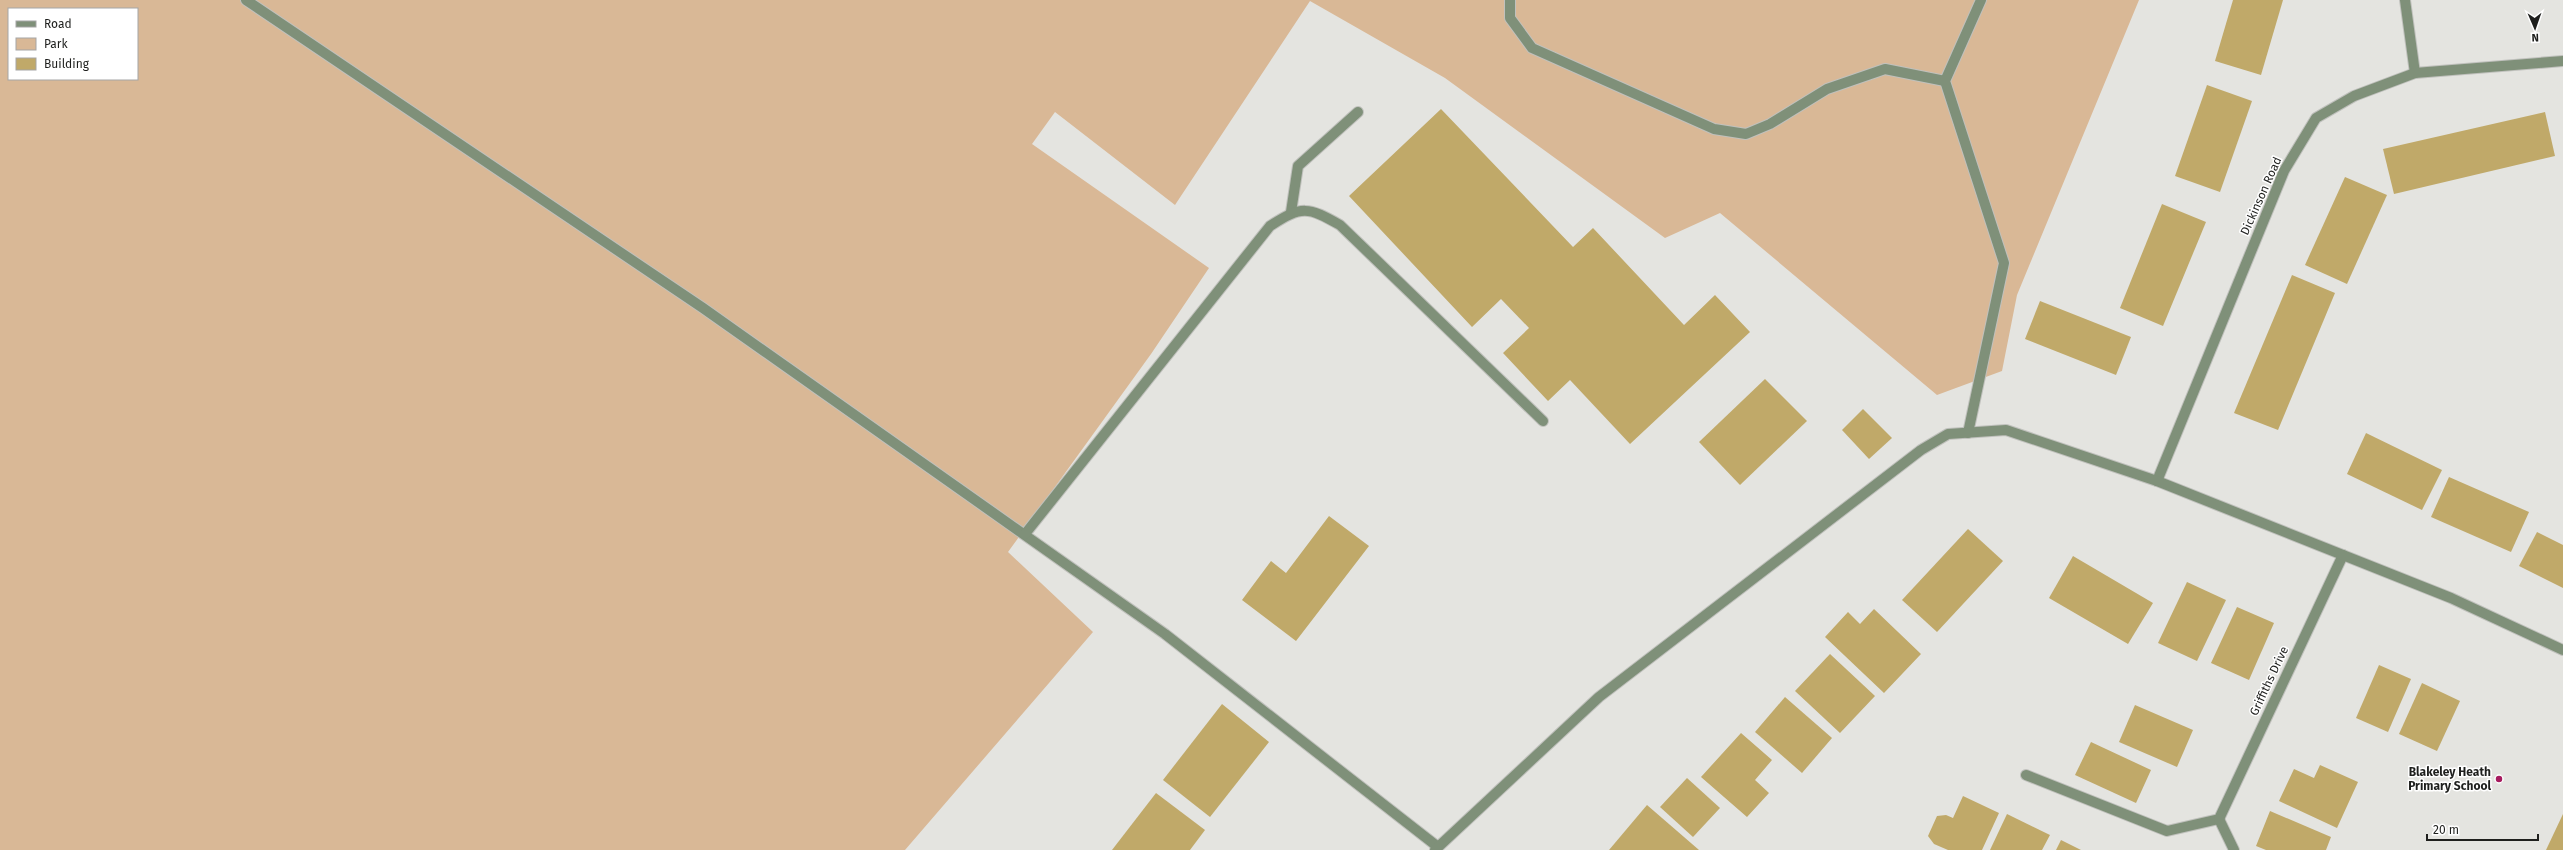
<svg xmlns="http://www.w3.org/2000/svg" width="2563" height="850" font-family="'Fira Sans',sans-serif">
<rect width="100%" height="100%" fill="#e4e4e0"/>
<path fill="#d9b896" fill-rule="evenodd" d="M0 0H2139L2017 295 2002 371 1937 395 1720 213 1665 238 1445 78 1310 1 1175 205 1055 112 1032 144 1209 268 1151 354 1008 552 1093 632 905 850H0ZM9 9H137V79H9Z"/>
<g fill="#c0a969">
<polygon points="2233,0 2283,0 2261,75 2215,61"/>
<polygon points="2207,85 2252,101 2220,192 2175,176"/>
<polygon points="1441,109 1573,247 1593,228 1684,325 1715,295 1750,332 1630,444 1570,380 1548,401 1503,353 1529,328 1501,299 1472,327 1349,196"/>
<polygon points="2545,112 2555,156 2394,194 2383,149"/>
<polygon points="2345,177 2387,195 2347,284 2305,265"/>
<polygon points="2162,204 2206,222 2163,326 2120,308"/>
<polygon points="2292,275 2335,293 2278,430 2234,413"/>
<polygon points="2040,301 2131,337 2116,375 2025,339"/>
<polygon points="1765,379 1807,421 1740,485 1699,442"/>
<polygon points="1863,409 1892,438 1869,459 1842,430"/>
<polygon points="2366,433 2442,470 2422,510 2347,474"/>
<polygon points="2449,477 2529,512 2511,552 2431,517"/>
<polygon points="1329,516 1369,546 1296,641 1242,600 1271,561 1286,573"/>
<polygon points="1968,529 2003,561 1937,632 1902,600"/>
<polygon points="2537,532 2563,545 2563,588 2519,566"/>
<polygon points="2073,556 2153,603 2128,644 2049,598"/>
<polygon points="2187,582 2226,600 2197,661 2158,643"/>
<polygon points="2237,607 2274,623 2249,680 2211,663"/>
<polygon points="1874,609 1921,654 1884,693 1825,637 1848,612 1860,624"/>
<polygon points="1830,654 1875,696 1840,733 1795,691"/>
<polygon points="2379,665 2411,679 2388,732 2356,718"/>
<polygon points="2422,683 2460,701 2437,751 2399,734"/>
<polygon points="1785,697 1832,738 1802,773 1755,732"/>
<polygon points="1222,704 1269,742 1210,817 1163,780"/>
<polygon points="2135,705 2193,730 2177,767 2119,742"/>
<polygon points="1741,733 1772,760 1755,780 1769,793 1747,817 1701,777"/>
<polygon points="2091,742 2151,770 2136,803 2075,775"/>
<polygon points="2320,765 2358,782 2337,828 2279,801 2294,769 2314,778"/>
<polygon points="1687,778 1720,808 1693,837 1660,807"/>
<polygon points="1156,793 1205,830 1190,850 1112,850"/>
<polygon points="1963,796 1999,813 1982,850 1948,850 1934,844 1928,836 1937,816 1946,815 1953,818"/>
<polygon points="1647,805 1699,850 1609,850"/>
<polygon points="2270,811 2331,837 2326,850 2266,850 2256,846"/>
<polygon points="2007,814 2050,835 2042,850 1990,850"/>
<polygon points="2563,814 2563,850 2546,850"/>
<polygon points="2061,840 2081,850 2056,850"/>
</g>
<g fill="none" stroke-linecap="round" stroke-linejoin="round">
<defs>
<g id="minor">
<polyline points="246,0 703,308 1165,634 1438,847"/>
<polyline points="1510,0 1510,18 1532,48 1714,129 1746,134 1770,124 1827,89 1885,69 1945,81"/>
<polyline points="2405,0 2415,73"/>
<polyline points="1291,212 1298,166 1358,112"/>
<polyline points="1968,433 2004,263 1945,81 1981,0"/>
<polyline points="2157,481 2284,171 2316,118 2354,96 2415,73 2563,61"/>
<path d="M1025 534 1270 226C1302 205 1308 207 1340 225L1543 421"/>
<polyline points="2026,775 2167,831 2219,819 2343,555"/>
<polyline points="2219,819 2234,850"/>
<polyline points="1435,850 1599,697 1921,450 1948,434 2006,430 2157,481 2451,598 2563,650"/>
</g>
</defs>
<use href="#minor" stroke="#c0c1bd" stroke-width="12"/>
<use href="#minor" stroke="#7f9079" stroke-width="10"/>
</g>
<circle fill="#a61a5e" stroke="#fff" stroke-width="1.5" cx="2499" cy="779" r="4"/>
<g text-anchor="middle" dominant-baseline="central" stroke-width="3" stroke-linejoin="round" paint-order="stroke">
<g font-size="12" fill="#1e1f1d" stroke="#fff">
<text transform="translate(2261 196) rotate(-66)">Dickinson Road</text>
<text transform="translate(2269 681) rotate(-65)">Griffiths Drive</text>
</g>
<g font-size="12" font-weight="bold" fill="#1e1f1d" stroke="#fff" text-anchor="end">
<text x="2491" y="772">Blakeley Heath<tspan x="2491" dy="14">Primary School</tspan></text>
</g>
</g>
<rect x="8" y="8" width="130" height="72" fill="#ffffff" stroke="#a5a5a5"/>
<rect x="16" y="21" width="20" height="6" fill="#7f9079" stroke="#a5a5a5"/>
<text x="44" y="28" font-size="12" fill="#1e1f1d">Road</text>
<rect x="16" y="38" width="20" height="12" fill="#d9b896" stroke="#a5a5a5"/>
<text x="44" y="48" font-size="12" fill="#1e1f1d">Park</text>
<rect x="16" y="58" width="20" height="12" fill="#c0a969" stroke="#a5a5a5"/>
<text x="44" y="68" font-size="12" fill="#1e1f1d">Building</text>
<g transform="translate(2535 28) rotate(178)" stroke="#ffffff" stroke-width="3" paint-order="stroke">
<path d="M0-3L7 15L0 10L-7 15Z" fill="#1e1f1d"/>
<text y="-6" font-size="11" font-weight="bold" text-anchor="middle" fill="#1e1f1d">N</text>
</g>
<path d="M2427 834v6h111v-6" fill="none" stroke="#1e1f1d" stroke-width="2"/>
<text x="2433" y="834" font-size="12" fill="#1e1f1d" stroke="#ffffff" stroke-width="3" paint-order="stroke">20 m</text>
</svg>
